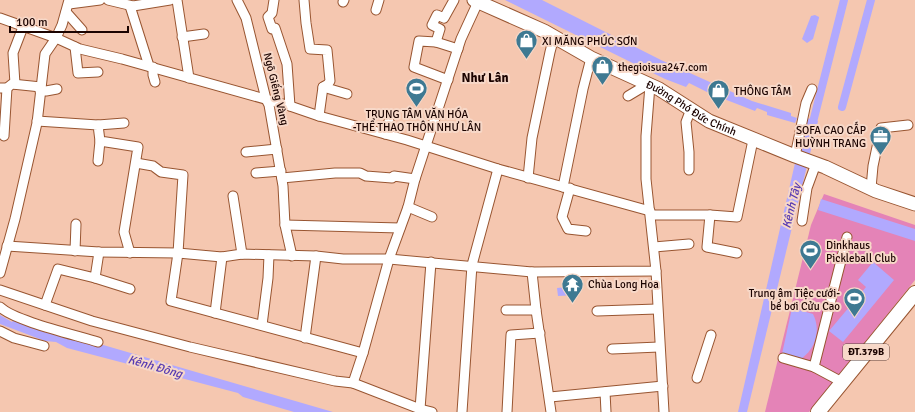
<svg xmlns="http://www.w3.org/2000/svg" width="915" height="412" font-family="Signika,sans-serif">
<rect width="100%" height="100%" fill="#f5c7b0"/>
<polygon fill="#e483b7" points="824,194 915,225 915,280 809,412 765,412 811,225"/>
<g fill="#b1a9fe">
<polygon points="505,0 542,0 661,60 752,101 791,113 791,116 797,118 795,123 767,115 767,112 757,108 755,111 724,99 713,92 711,94 689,83 686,87 665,79"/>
<polygon points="815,15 819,17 819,18 813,39 807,43 802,39 811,16"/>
<polygon points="807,118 818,121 747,412 738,412 798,150"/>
<polygon points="821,199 915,229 915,241 818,210"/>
<polygon points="873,262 894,280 843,342 829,331 866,287 858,280"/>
<polygon points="576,286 577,295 558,296 557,288"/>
<path d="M792 308 813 314C821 330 816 348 801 359L782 354Z"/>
<polygon points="0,315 12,322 14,319 333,412 294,412 243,397 238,393 67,348 56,342 45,341 0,324"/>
</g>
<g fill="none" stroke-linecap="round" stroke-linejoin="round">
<g stroke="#b1a9fe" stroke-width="8">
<polyline points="842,107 871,0"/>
<polyline points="811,130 844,0"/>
</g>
<defs>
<g id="minor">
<polyline points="108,0 133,6 170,0"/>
<polyline points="177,0 189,78"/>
<polyline points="237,0 246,18 266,99 269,105 283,186 285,225 292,256"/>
<polyline points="274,0 272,13 268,17 272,29 275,28 287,64 290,106"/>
<polyline points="304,0 306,23 310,49 327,50 330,81 328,84 323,87 319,116"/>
<polyline points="343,2 344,0"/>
<polyline points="69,4 100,0"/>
<polyline points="130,6 149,66"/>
<polyline points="376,10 379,0"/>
<polyline points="66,12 82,30"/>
<polyline points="0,18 56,38 80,49 122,59 290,106 319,116 407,140 498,169 650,211"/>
<polyline points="182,37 204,34"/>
<polyline points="436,42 458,49"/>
<polyline points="75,47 78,73 98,72"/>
<polyline points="153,67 153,75 155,82"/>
<polyline points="448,80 414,67 419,41 436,42 440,29 432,25 437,15 444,18 454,0"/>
<polyline points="15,84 13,53 23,27"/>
<polyline points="323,87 347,94"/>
<polyline points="0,88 7,88 12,84 41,87"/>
<polyline points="40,91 46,91 57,89"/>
<polyline points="628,96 648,84"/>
<polyline points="37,121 98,125 100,141 138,147 124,232 130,253"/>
<polyline points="98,125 124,123"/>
<polyline points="385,134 389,121"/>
<polyline points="4,136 7,88"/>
<polyline points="246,152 277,149"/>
<polyline points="795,156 806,103 812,89"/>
<polyline points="98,161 100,141"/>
<polyline points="136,163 153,166 161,172 183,175 178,253 171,301 363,353"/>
<polyline points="689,170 689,152 686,122 691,109"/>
<polyline points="256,173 281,171"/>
<polyline points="282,178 335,173 360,173 366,176 392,178 394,176 415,179"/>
<polyline points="528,178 532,138 550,52 554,37"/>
<polyline points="563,187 583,89 591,58"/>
<polyline points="570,188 562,217 568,229 586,231"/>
<polyline points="871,188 873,166 881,128 908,125"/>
<polyline points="233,196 242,254"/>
<polyline points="408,207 432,217"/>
<polyline points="651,215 710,215 737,217 753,140"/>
<polyline points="710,215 707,247 737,253"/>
<polyline points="802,221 807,188 814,169"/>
<polyline points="285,225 400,228"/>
<polyline points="7,246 99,252 178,253 222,257 242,254 316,256 343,259 389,259 532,272 656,271 646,179 646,136 650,85"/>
<polyline points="654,247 689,244"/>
<polyline points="75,251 76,224"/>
<polyline points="656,271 664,412"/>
<polyline points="532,272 536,310 551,412"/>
<polyline points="0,273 15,219 37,123 45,54 56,38 62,25 69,0"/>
<polyline points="95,278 130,289"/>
<polyline points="0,290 92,321 190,347 335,381 353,383 420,409 432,412"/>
<polyline points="45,305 58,269 95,278 99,252"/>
<path d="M0 307C14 321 76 335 98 342"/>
<polyline points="506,310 536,310"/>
<polyline points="597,311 657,309"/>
<polyline points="215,313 222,257"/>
<polyline points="262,325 268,278 269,255"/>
<polyline points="0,331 14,338 44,346"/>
<polyline points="305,338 316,256"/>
<polyline points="612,349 659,347"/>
<polyline points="783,358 814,367"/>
<polyline points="697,378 711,335"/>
<polyline points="842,382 814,367 847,237"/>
<polyline points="353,383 363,353 389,259 408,207 415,179 461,39 478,2"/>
<polyline points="605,392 606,412"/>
<polyline points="550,397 663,386"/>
<polyline points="420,409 431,262"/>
<polyline points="462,412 472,265 498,169"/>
<polyline points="507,412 511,335 540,333"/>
</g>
<g id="secondary">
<path id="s1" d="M474 0 544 31 591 58 659 89 709 121 795 156 825 167 876 191 915 204"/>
</g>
<polyline id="primary" points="818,412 915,293"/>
</defs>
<use href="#minor" stroke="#985531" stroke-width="11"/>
<use href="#secondary" stroke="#985531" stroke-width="15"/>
<use href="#primary" stroke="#985531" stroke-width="16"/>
<use href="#minor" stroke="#fff" stroke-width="9"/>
<use href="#secondary" stroke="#fff" stroke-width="13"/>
<use href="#primary" stroke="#fff" stroke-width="14"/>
</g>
<defs>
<symbol id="shop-pin" viewBox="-11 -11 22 30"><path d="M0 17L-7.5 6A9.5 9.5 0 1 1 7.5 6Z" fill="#3e7992" stroke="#f7d8c8"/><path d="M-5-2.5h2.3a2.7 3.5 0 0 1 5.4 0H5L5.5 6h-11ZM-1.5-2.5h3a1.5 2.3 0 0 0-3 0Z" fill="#fff"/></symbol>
<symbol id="stadium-pin" viewBox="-11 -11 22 30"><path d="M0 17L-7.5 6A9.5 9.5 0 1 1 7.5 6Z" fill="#3e7992" stroke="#f7d8c8"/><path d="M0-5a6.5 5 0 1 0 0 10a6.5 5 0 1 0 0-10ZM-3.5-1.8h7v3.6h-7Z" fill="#fff"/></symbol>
<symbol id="office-pin" viewBox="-11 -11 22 30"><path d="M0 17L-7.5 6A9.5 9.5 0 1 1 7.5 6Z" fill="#3e7992" stroke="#f7d8c8"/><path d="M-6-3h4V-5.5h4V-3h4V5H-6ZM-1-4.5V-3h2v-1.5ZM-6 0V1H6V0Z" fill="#fff"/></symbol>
<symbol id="temple-pin" viewBox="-11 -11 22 30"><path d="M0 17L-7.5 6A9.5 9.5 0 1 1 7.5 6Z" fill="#3e7992" stroke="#f7d8c8"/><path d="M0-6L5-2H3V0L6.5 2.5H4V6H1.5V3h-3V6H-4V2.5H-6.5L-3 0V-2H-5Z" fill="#fff"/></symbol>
</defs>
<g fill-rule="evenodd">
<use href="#shop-pin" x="514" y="28" width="25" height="34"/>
<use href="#shop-pin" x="590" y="54" width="25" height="34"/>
<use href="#stadium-pin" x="404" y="76" width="25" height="34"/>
<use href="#shop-pin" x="706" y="78" width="25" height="34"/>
<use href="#office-pin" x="868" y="124" width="25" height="34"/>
<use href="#stadium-pin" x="798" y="238" width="25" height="34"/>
<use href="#temple-pin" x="560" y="272" width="25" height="34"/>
<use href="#stadium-pin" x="842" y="286" width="25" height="34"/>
</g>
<g text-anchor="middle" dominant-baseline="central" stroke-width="4" stroke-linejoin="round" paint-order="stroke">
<rect fill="#f7d8c8" stroke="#5d433c" stroke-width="1" x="843" y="344" width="46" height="16" rx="3"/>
<g font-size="10" font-weight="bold" fill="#1b0300">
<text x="866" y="352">ĐT.379B</text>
</g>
<g font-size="11" fill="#1b0300" stroke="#f7d8c8" text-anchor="start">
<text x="542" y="41">XI MĂNG PHÚC SƠN</text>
<text x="618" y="67">thegioisua247.com</text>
<text x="734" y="91">THÔNG TÂM</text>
<text x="417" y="114" text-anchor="middle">TRUNG TÂM VĂN HÓA<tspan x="417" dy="13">-THỂ THAO THÔN NHƯ LÂN</tspan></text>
<text x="866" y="130" text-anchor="end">SOFA CAO CẤP<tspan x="866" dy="13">HUỲNH TRANG</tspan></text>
<text x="826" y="245">Dinkhaus<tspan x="826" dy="13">Pickleball Club</tspan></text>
<text x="588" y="284">Chùa Long Hoa</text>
<text x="840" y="293" text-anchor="end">Trung âm Tiệc cưới-<tspan x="840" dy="13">bể bơi Cửu Cao</tspan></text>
</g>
<g font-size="11" fill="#1b0300" stroke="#f7d8c8">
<text transform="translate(276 89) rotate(76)">Ngõ Giếng Vàng</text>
<text stroke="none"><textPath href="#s1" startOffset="243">Đường Phó Đức Chính</textPath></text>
</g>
<g font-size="12" font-style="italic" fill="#563ab2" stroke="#f7d8c8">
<text transform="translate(792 206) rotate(-76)">Kênh Tây</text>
<text transform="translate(155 367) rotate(16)">Kênh Đông</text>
</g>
<g font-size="13" font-weight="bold" fill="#1b0300" stroke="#f7d8c8">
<text x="485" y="78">Như Lân</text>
</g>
</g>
<path d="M10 26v6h118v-6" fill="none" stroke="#1b0300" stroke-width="2"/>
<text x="16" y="26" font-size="12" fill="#1b0300" stroke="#f7d8c8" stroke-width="3" paint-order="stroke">100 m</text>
</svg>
